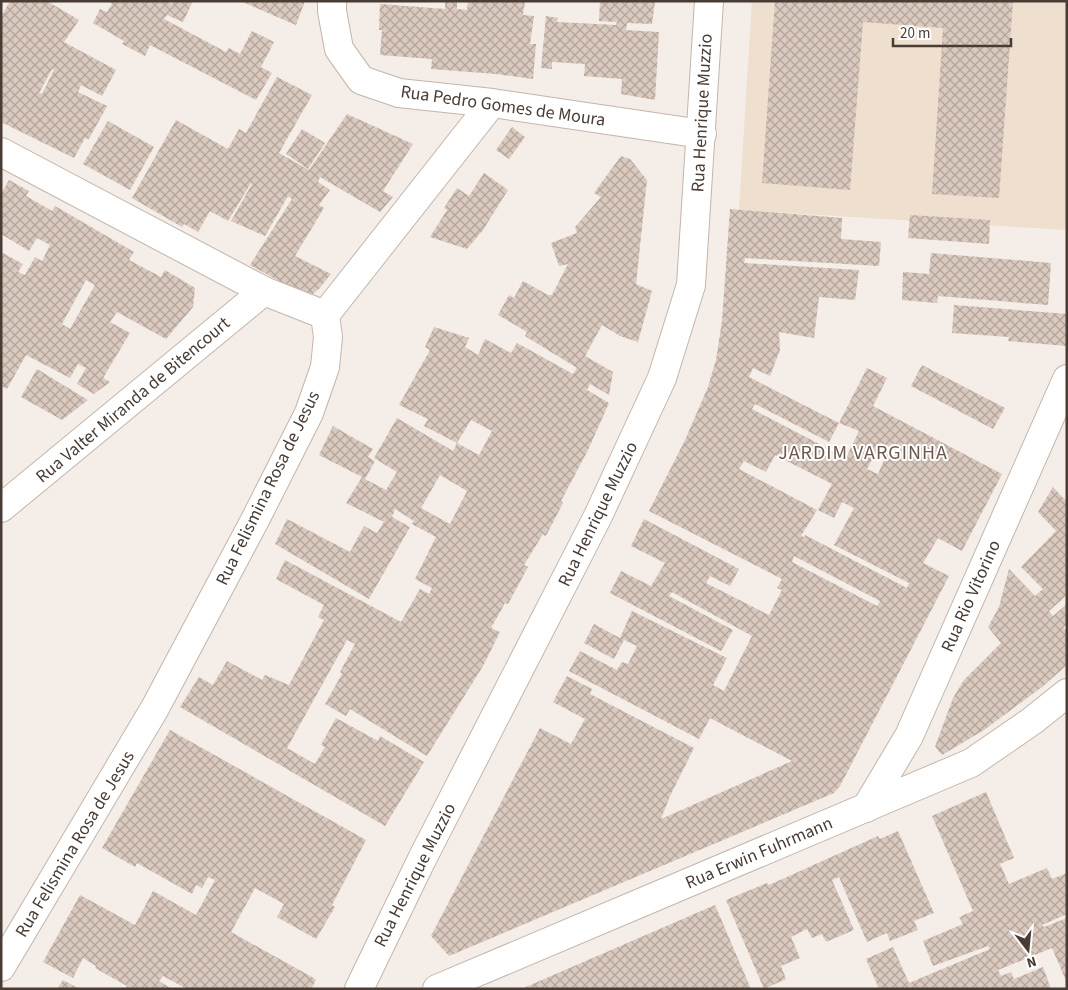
<svg xmlns="http://www.w3.org/2000/svg" width="1068" height="990" font-family="'Source Sans 3',sans-serif">
<defs>
<pattern id="building-cross-hatch" width="8" height="8" patternUnits="userSpaceOnUse" patternTransform="scale(1.25)"><rect width="8" height="8" fill="#dac9be"/><path d="M0 0l8 8M0 8l8-8" fill="none" stroke="#b3a49b"/></pattern>
</defs>
<rect width="100%" height="100%" fill="#f5ede7"/>
<polygon fill="#efdfcf" points="752,1 1067,1 1067,230 739,210"/>
<g fill="url(#building-cross-hatch)" fill-rule="evenodd">
<path d="M10 1H47L79 20 64 42 116 70 102 96 81 85 78 92 107 106 89 139 85 138 74 158 1 122V17ZM52 69 54 70 42 94 39 93Z"/>
<polygon points="108,1 167,1 172,4 174,1 193,1 183,22 167,15 164,19 226,52 229,48 240,54 252,31 274,42 261,67 272,73 256,100 150,45 145,56 122,44 124,41 93,23 100,9 107,12 112,4"/>
<polygon points="240,1 305,1 296,25"/>
<polygon points="445,1 457,1 457,9 467,10 468,1 525,1 523,15 534,16 530,44 536,44 533,79 496,74 431,69 432,59 380,55 382,30 379,30 380,4 445,9"/>
<polygon points="600,1 655,1 652,24 627,23 626,30 659,32 655,100 621,94 622,79 584,76 585,64 552,62 552,69 541,68 546,16 558,18 557,22 616,25 617,22 599,21"/>
<polygon points="775,1 1013,1 999,198 932,194 943,28 863,22 850,190 762,183"/>
<polygon points="277,77 312,95 279,153 309,170 347,114 413,144 383,191 393,197 380,212 320,177 318,182 330,190 319,205 324,208 295,256 331,274 319,289 309,297 250,265 292,199 288,196 265,236 231,221 252,184 251,183 228,221 210,211 198,232 184,224 182,227 132,198 176,120 228,149 239,129 246,133"/>
<polygon points="108,121 154,147 130,190 83,164"/>
<polygon points="512,127 525,137 509,159 496,150"/>
<polygon points="302,129 325,143 308,169 286,154"/>
<path d="M621 156 630 159 647 180 636 284 652 291 638 342 620 336 602 325 585 356 613 372 609 395 590 384 587 390 609 403 588 450 561 501 563 503 547 534 545 536 543 534 524 565 528 567 508 604 505 603 491 628 500 632 483 666 427 756 350 709 346 716 325 704 342 674 340 672 355 644 347 640 287 748 315 764 325 747 321 745 336 718 378 741 380 736 424 762 385 826 180 707 199 677 213 685 227 661 262 680 265 675 289 685 324 620 318 617 324 605 276 579 285 560 401 622 420 589 429 594 432 588 415 579 436 537 412 524 414 521 395 509 392 517 410 527 369 599 275 544 287 519 350 552 364 526 377 533 384 522 346 503 362 477 319 455 333 426 373 449 368 457 375 461 365 479 386 490 397 472 374 458 397 418 453 451 457 443 479 455 492 431 471 420 457 443 424 426 428 419 399 405 430 350 425 347 434 327 469 338 465 347 478 355 485 339 511 353 517 343 573 374 577 368 525 336 527 332 498 315 509 295 514 298 523 281 548 295H552L568 264 559 266 551 243 577 233 575 227 601 197 594 193ZM440 475 467 491 450 524 421 508Z"/>
<polygon points="484,173 508,190 483,230 467,249 430,237 447,210 444,208 457,188 469,196"/>
<path d="M9 180 29 191 26 196 52 211 55 206 134 252 129 260 161 277 165 270 195 288 193 307 166 339 117 312 110 322 130 333 103 378 110 382 94 394 77 384 86 368 78 364 70 378 26 355 7 389 1 386V252L23 264 18 272 25 275 35 257 42 261 50 245 37 238 29 251 1 234V194ZM86 280 95 285 70 329 62 324Z"/>
<path d="M730 209 842 218 841 239 881 242 879 266 745 258 744 263 859 270 855 300 819 297 814 338 779 332 780 350 770 376 753 368 749 377 839 423 867 368 887 378 873 406 1002 474 962 551 938 538 923 563 949 576 840 786 834 793 449 956 431 936 540 728 571 744 585 719 553 702 567 676 592 689 590 694 694 748 670 796 661 819 792 761 710 718 699 739 569 671 580 651 617 670 622 662 628 664 637 646 624 640 614 659 584 643 594 624 620 638 632 611 727 658 713 685 724 691 752 636 672 592 669 596 733 630 721 651 610 593 621 571 651 586 665 563 631 546 644 519 739 569 730 586 710 576 706 583 769 615 782 590 777 588 782 579 649 511 685 440 708 387 716 360 722 321ZM755 404 829 442 839 423 859 431 846 458 752 409ZM881 443 890 447 878 474 867 469ZM775 455 832 484 818 510 834 518 842 502 854 508 834 545 909 583 907 588 805 535 804 537 801 536 817 510 739 469 744 461 766 472ZM794 556 880 601 877 606 792 562Z"/>
<polygon points="910,215 990,220 989,244 908,238"/>
<polygon points="931,253 1051,263 1048,305 938,296 937,303 902,300 903,272 929,274"/>
<polygon points="954,305 1067,314 1067,346 1008,341 1009,337 952,333"/>
<polygon points="922,365 1005,408 993,429 911,386"/>
<polygon points="37,369 88,400 62,420 21,397"/>
<polygon points="1053,487 1067,502 1067,595 1049,611 1053,616 1067,604 1067,624 1063,628 1067,631 1067,665 1042,687 984,730 942,755 935,747 953,698 964,680 1001,643 988,627 999,607 1009,569 1035,596 1043,589 1021,567 1056,531 1038,512"/>
<polygon points="170,730 366,840 332,905 335,907 316,939 277,917 284,904 255,888 231,932 312,977 316,980 311,989 187,989 163,976 159,981 172,989 125,989 127,986 95,968 96,966 83,958 73,978 43,962 80,895 135,925 153,891 196,915 215,880 208,877 202,888 196,885 192,894 137,863 135,867 102,848"/>
<polygon points="986,792 1014,858 1000,864 1009,884 1047,868 1052,879 1067,873 1067,914 1042,925 1044,927 1067,918 1067,983 1052,948 998,970 1001,976 1011,972 1014,979 1043,967 1051,989 879,989 866,959 893,947 909,983 990,949 988,946 933,966 923,941 963,924 959,917 973,911 932,816"/>
<polygon points="898,831 934,913 914,921 918,930 890,941 887,933 867,942 839,877 832,880 854,930 826,942 822,934 812,938 807,929 791,937 800,958 781,966 786,979 764,989 726,900 767,883 769,885 878,836 880,839"/>
<polygon points="715,905 751,989 521,989 662,928"/>
<polygon points="63,980 80,989 57,989"/>
</g>
<g fill="none" stroke-linecap="round" stroke-linejoin="round">
<defs>
<g id="minor">
<polyline points="332,1 332,11 339,49 361,80 399,93 492,103 702,134"/>
<polyline points="1,152 264,291 325,315"/>
<polyline points="325,315 492,103"/>
<polyline points="1,508 264,291"/>
<polyline points="866,808 909,736 1067,379"/>
<polyline points="1,967 155,708 256,518 309,413 325,367 328,337 325,315"/>
<polyline points="359,989 422,859 598,516 662,378 691,285 709,1"/>
<polyline points="437,989 971,763 1032,721 1067,693"/>
</g>
</defs>
<use href="#minor" stroke="#c4b5ab" stroke-width="30"/>
<use href="#minor" stroke="#fff" stroke-width="28"/>
</g>
<g text-anchor="middle" dominant-baseline="central" stroke-width="4" stroke-linejoin="round" paint-order="stroke">
<g font-size="18" fill="#483c35" stroke="#fff">
<text transform="translate(503 106) rotate(8)">Rua Pedro Gomes de Moura</text>
<text transform="translate(702 113) rotate(-87)">Rua Henrique Muzzio</text>
<text transform="translate(133 400) rotate(-40)">Rua Valter Miranda de Bitencourt</text>
<text transform="translate(268 488) rotate(-64)">Rua Felismina Rosa de Jesus</text>
<text transform="translate(598 514) rotate(-64)">Rua Henrique Muzzio</text>
<text transform="translate(971 596) rotate(-66)">Rua Rio Vitorino</text>
<text transform="translate(75 844) rotate(-59)">Rua Felismina Rosa de Jesus</text>
<text transform="translate(759 853) rotate(-23)">Rua Erwin Fuhrmann</text>
<text transform="translate(415 875) rotate(-63)">Rua Henrique Muzzio</text>
</g>
<g font-size="20" letter-spacing="1" fill="#6c574b" stroke="#fff">
<text x="863" y="453">JARDIM VARGINHA</text>
</g>
</g>
<rect width="1068" height="990" fill="none" stroke="#483c35" stroke-width="5"/>
<g transform="translate(1028 950) rotate(164)" stroke="#ffffff" stroke-width="4" paint-order="stroke">
<path d="M0-4L9 19L0 12L-9 19Z" fill="#483c35"/>
<text y="-8" font-size="14" font-weight="bold" text-anchor="middle" fill="#483c35">N</text>
</g>
<path d="M893 38v8h118v-8" fill="none" stroke="#483c35" stroke-width="2.5"/>
<text x="900" y="38" font-size="15" fill="#483c35" stroke="#ffffff" stroke-width="4" paint-order="stroke">20 m</text>
</svg>
